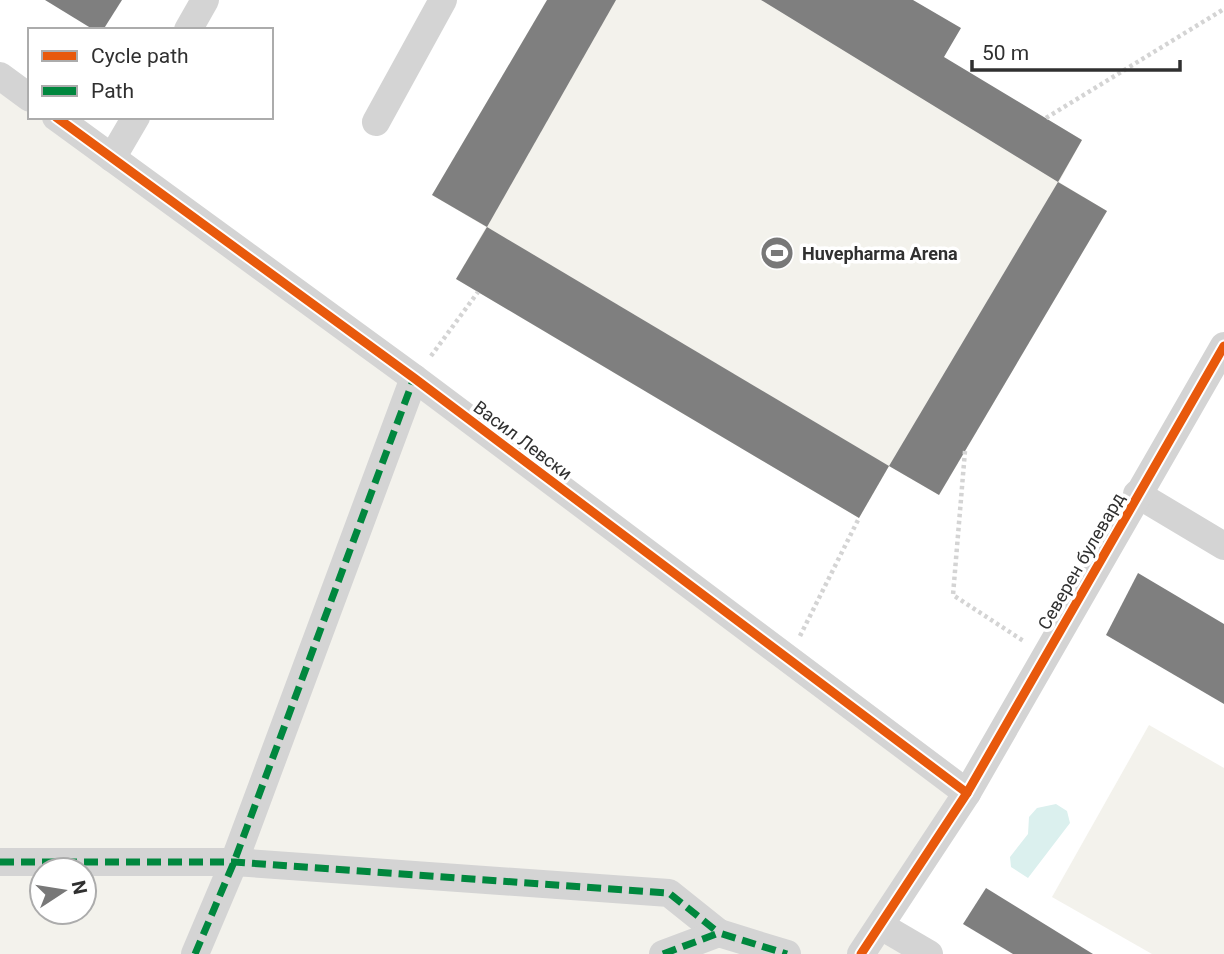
<svg xmlns="http://www.w3.org/2000/svg" width="1224" height="954" font-family="Roboto,sans-serif">
<rect width="100%" height="100%" fill="#fff"/>
<g fill="#f3f2ec" fill-rule="evenodd">
<polygon points="547,0 913,0 944,58 1082,140 1059,182 1107,211 939,495 889,466 859,518 456,279 486,227 432,195"/>
<path d="M0 86 30 107V117H44L960 782 870 929 910 954H0ZM42 870H84V912H42Z"/>
<polygon points="1149,725 1224,768 1224,954 1152,954 1052,897"/>
</g>
<polygon fill="#dbf0ee" points="1056,804 1067,811 1070,823 1028,878 1011,867 1010,857 1028,834 1029,817 1037,808"/>
<g fill="#7f7f7f">
<polygon points="45,0 122,0 103,30 94,30"/>
<polygon points="547,0 616,0 487,227 432,195"/>
<polygon points="761,0 913,0 961,28 944,57 1082,140 1058,182"/>
<polygon points="1058,182 1107,211 939,495 889,466"/>
<polygon points="487,227 889,466 859,518 456,279"/>
<polygon points="1138,573 1224,624 1224,704 1106,635"/>
<polygon points="986,888 1093,954 1013,954 963,924"/>
</g>
<g fill="none" stroke-linecap="round" stroke-linejoin="round">
<g stroke="#d4d4d4" stroke-width="4.5" stroke-dasharray="3.5 3.5" stroke-linecap="butt">
<polyline points="1046,118 1224,9"/>
<polyline points="431,356 478,292"/>
<polyline points="965,451 953,595 1025,642"/>
<polyline points="800,636 859,518"/>
</g>
<g stroke="#d4d4d4" stroke-width="28">
<polyline points="188,30 205,0"/>
<polyline points="0,76 30,98"/>
<polyline points="56,117 414,378 967,793"/>
<polyline points="376,122 443,0"/>
<polyline points="112,158 136,117"/>
<polyline points="1137,494 1224,546"/>
<polyline points="0,862 234,862 669,893 719,933"/>
<polyline points="881,926 929,954"/>
<polyline points="195,954 234,862 414,378"/>
<polyline points="663,954 719,933 787,954"/>
<polyline points="861,954 967,793 1224,346"/>
</g>
<g stroke="#00873e" stroke-width="7" stroke-dasharray="14 7" stroke-linecap="butt">
<polyline points="0,862 234,862 669,893 719,933"/>
<polyline points="195,954 234,862 414,378"/>
<polyline points="663,954 719,933 787,954"/>
</g>
<defs>
<g id="cycleway">
<polyline points="56,117 414,378 967,793"/>
<polyline points="861,954 967,793 1224,346"/>
</g>
</defs>
<use href="#cycleway" stroke="#fff" stroke-width="13"/>
<use href="#cycleway" stroke="#e8590c" stroke-width="9"/>
</g>
<defs>
<symbol id="stadium-disc" viewBox="-11 -11 22 22"><circle r="9.5" fill="#787878" stroke="#fff"/><path d="M0-5a6.5 5 0 1 0 0 10a6.5 5 0 1 0 0-10ZM-3.5-1.8h7v3.6h-7Z" fill="#fff"/></symbol>
</defs>
<g fill-rule="evenodd">
<use href="#stadium-disc" x="758" y="234" width="38" height="38"/>
</g>
<g text-anchor="middle" dominant-baseline="central" stroke-width="7" stroke-linejoin="round" paint-order="stroke">
<g font-size="18" font-weight="bold" fill="#303030" stroke="#fff" text-anchor="start">
<text x="802" y="253">Huvepharma Arena</text>
</g>
<g font-size="18" fill="#303030" stroke="#fff">
<text transform="translate(523 440) rotate(37)">Васил Левски</text>
<text transform="translate(1081 561) rotate(-60)">Северен булевард</text>
</g>
</g>
<rect x="28" y="28" width="245" height="91" fill="#ffffff" stroke="#acacac" stroke-width="2"/>
<rect x="42" y="51" width="35" height="10" fill="#e8590c" stroke="#acacac" stroke-width="2"/>
<text x="91" y="63" font-size="21" fill="#303030">Cycle path</text>
<rect x="42" y="86" width="35" height="10" fill="#00873e" stroke="#acacac" stroke-width="2"/>
<text x="91" y="98" font-size="21" fill="#303030">Path</text>
<g transform="translate(63 891) rotate(78)"><circle r="33" fill="#ffffff" stroke="#acacac" stroke-width="2"/>
<path d="M0-5L12 26L0 18L-12 26Z" fill="#787878"/>
<text y="-10" font-size="19" font-weight="bold" text-anchor="middle" fill="#303030">N</text>
</g>
<path d="M972 60v10h208v-10" fill="none" stroke="#303030" stroke-width="3.5"/>
<text x="982" y="60" font-size="21" fill="#303030" stroke="#ffffff" stroke-width="5" paint-order="stroke">50 m</text>
</svg>
